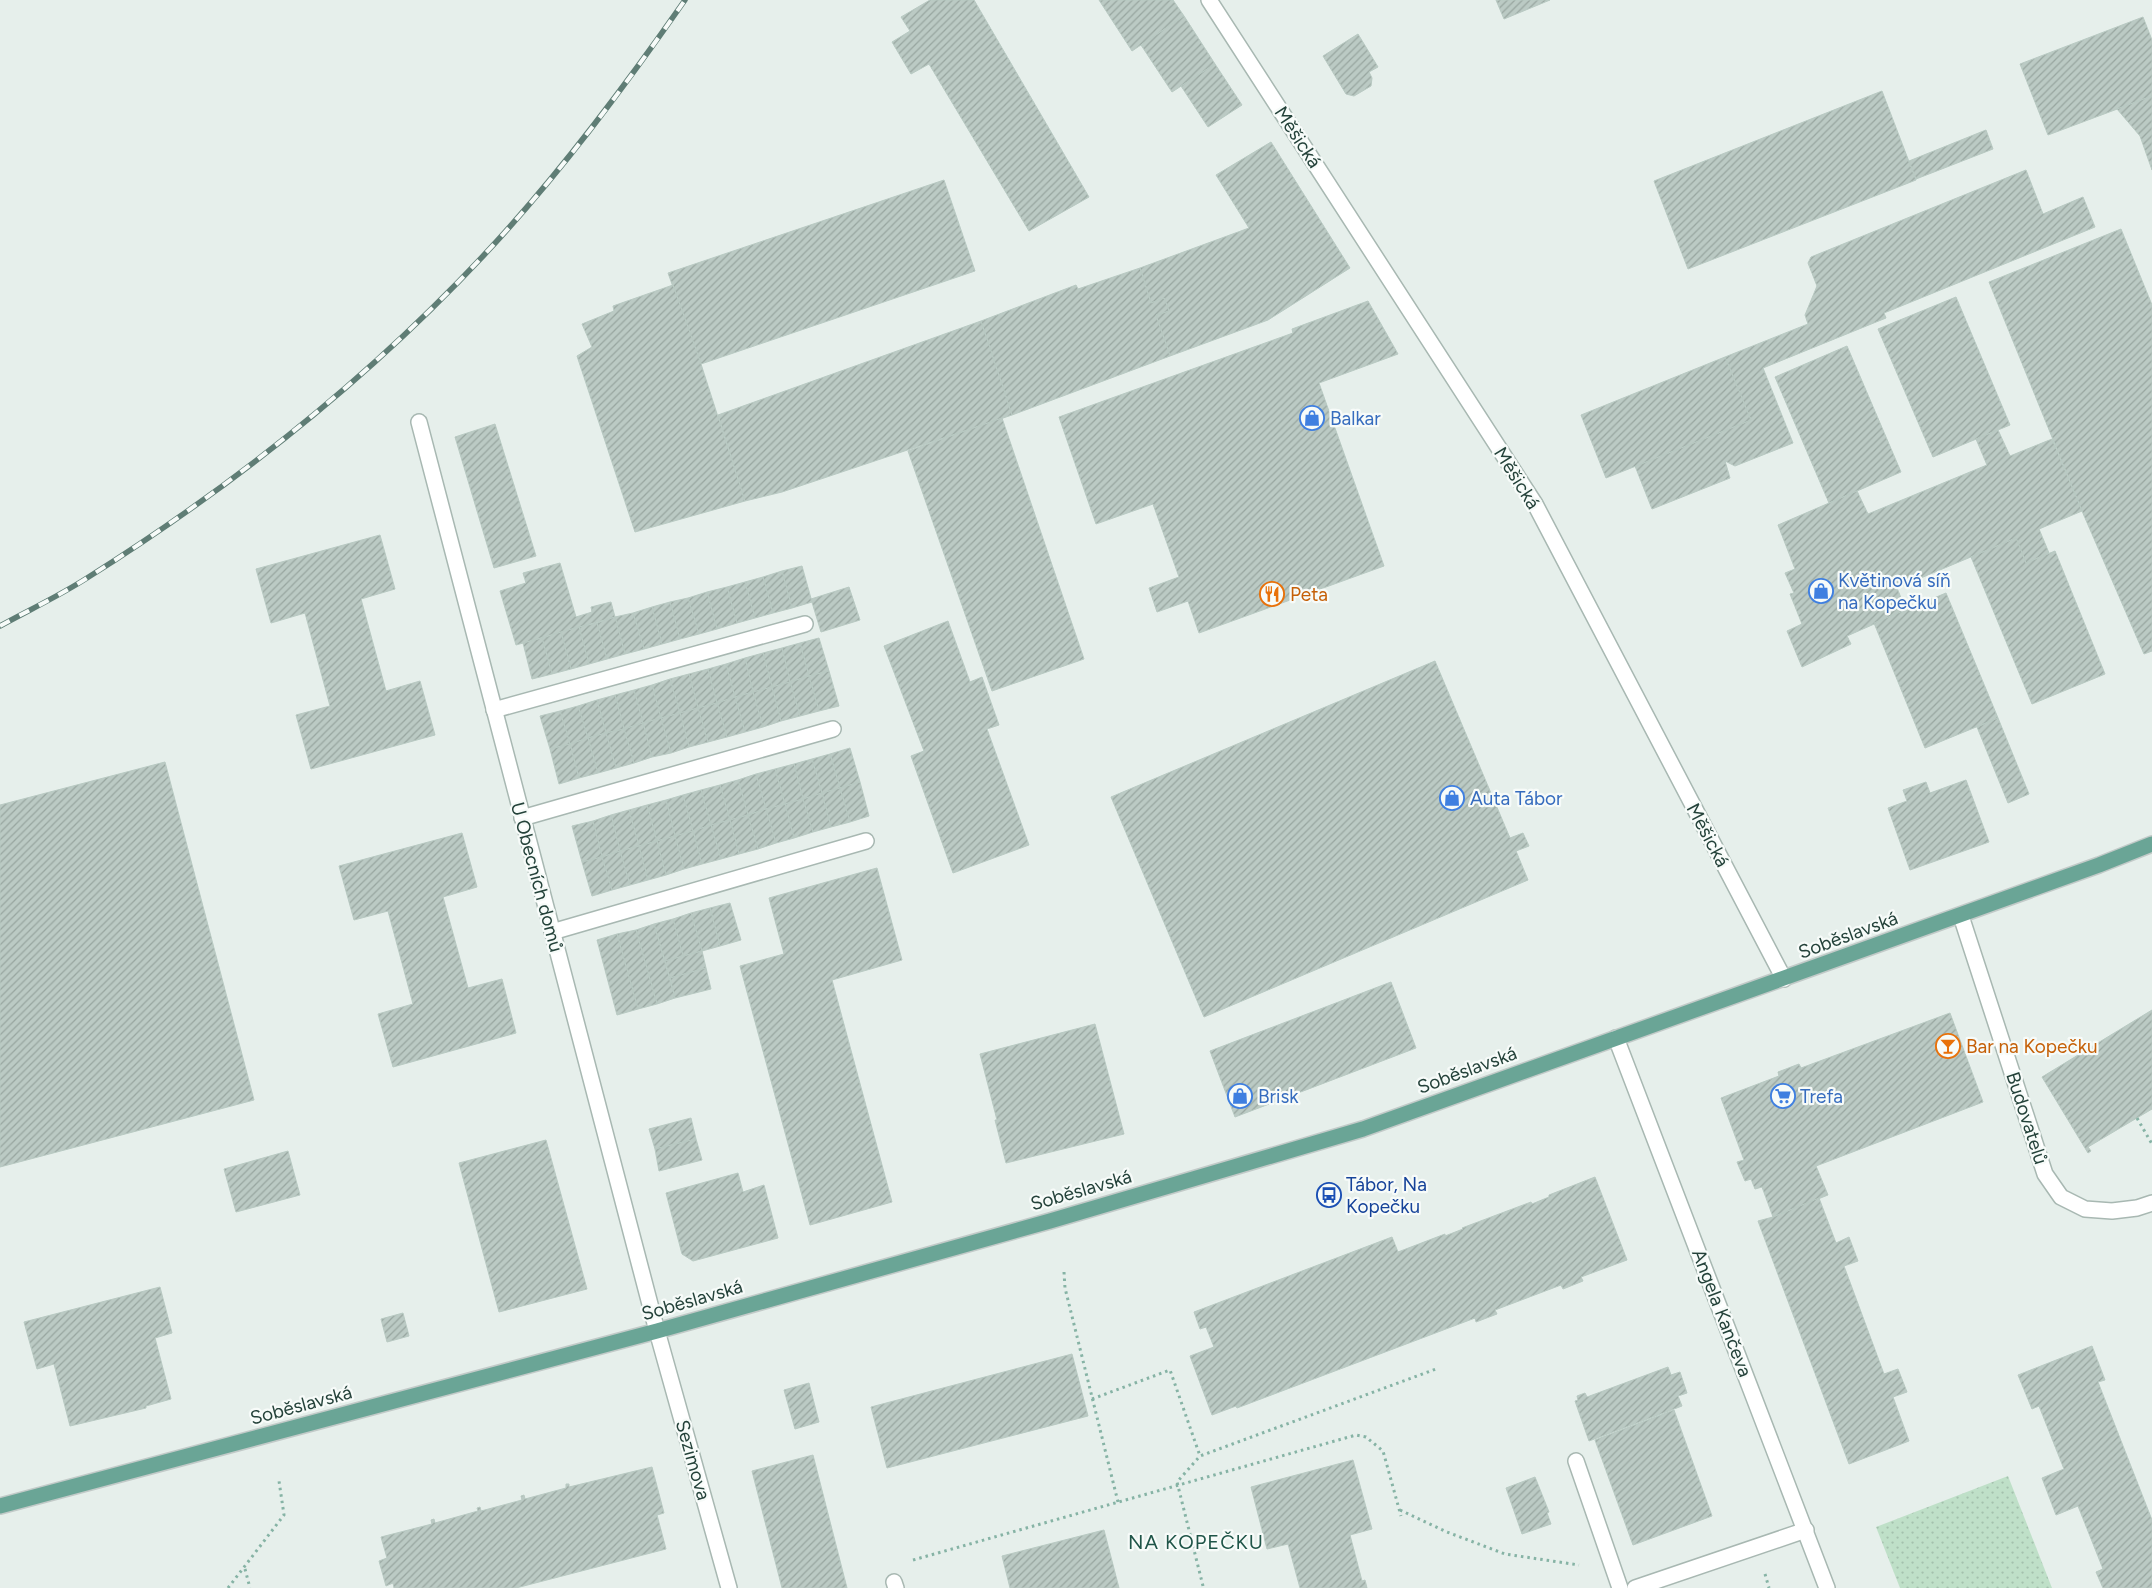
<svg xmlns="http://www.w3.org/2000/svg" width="2152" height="1588" font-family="Figtree,sans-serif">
<defs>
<pattern id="park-dots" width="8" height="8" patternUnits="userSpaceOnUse" patternTransform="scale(1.25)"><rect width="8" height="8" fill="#bfe0c8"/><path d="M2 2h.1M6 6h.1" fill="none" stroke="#a4c1ad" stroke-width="1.8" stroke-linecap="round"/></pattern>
<pattern id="building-hatch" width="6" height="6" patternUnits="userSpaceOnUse" patternTransform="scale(1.25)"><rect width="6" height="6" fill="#bbcac4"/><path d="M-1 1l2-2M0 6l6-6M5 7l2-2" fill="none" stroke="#98a6a0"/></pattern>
</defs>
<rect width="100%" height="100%" fill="#e6efeb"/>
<polygon fill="url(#park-dots)" points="2008,1476 2052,1588 1900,1588 1876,1527"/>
<g fill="url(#building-hatch)" stroke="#b8c9c2">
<polygon points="930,0 974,0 1089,197 1029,231 929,64 911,74 892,42 910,31 901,17"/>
<polygon points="1099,0 1173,0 1184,16 1132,51"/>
<polygon points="1496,0 1550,0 1504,19"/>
<polygon points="1184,16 1215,64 1172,92 1141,45"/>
<polygon points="2143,17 2152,40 2152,96 2048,135 2020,64"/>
<polygon points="1358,34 1378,67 1369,72 1372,78 1371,86 1354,96 1346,94 1323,56"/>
<polygon points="1215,64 1242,105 1208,127 1181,86"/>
<polygon points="1882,91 1916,180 1688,269 1654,181"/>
<polygon points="2152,96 2152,170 2140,136 2117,109"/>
<polygon points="1986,130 1993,149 1916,179 1909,161"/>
<polygon points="1271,142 1350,268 1268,320 1170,356 1156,315 1169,311 1164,298 1151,303 1140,268 1249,228 1216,175"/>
<polygon points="2026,170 2043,214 2083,197 2095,227 1884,313 1886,318 1763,368 1793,443 1735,466 1725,461 1730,478 1652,509 1635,466 1751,420 1725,357 1808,324 1805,315 1817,286 1808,263 1811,257"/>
<polygon points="944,180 975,271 701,364 668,273"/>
<polygon points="2121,229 2152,305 2152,651 2144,654 2082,511 1989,282"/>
<polygon points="1140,268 1151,303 1164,298 1169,311 1156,315 1170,356 1012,415 981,321 1076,285 1078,289"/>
<polygon points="673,285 701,364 745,501 635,532 577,356 592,347 582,324 614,311 613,306"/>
<polygon points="1956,297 2010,425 1933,457 1878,329"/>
<polygon points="1368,301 1398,354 1319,383 1384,566 1199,633 1188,601 1157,612 1149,588 1179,577 1153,504 1096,524 1059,417 1293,333 1292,329"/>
<polygon points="981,321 1012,415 782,492 745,501 718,415"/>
<polygon points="1847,346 1901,472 1829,503 1775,377"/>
<polygon points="1725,357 1751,420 1606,478 1581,415"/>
<polygon points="1002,418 1084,659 992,691 908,451"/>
<polygon points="495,424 536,556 494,568 455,437"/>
<polygon points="1998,430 2010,456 2052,439 2082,511 2039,529 2049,553 2026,563 2016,538 1897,588 1906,610 1847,636 1851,644 1802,667 1787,631 1802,624 1790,594 1794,593 1785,573 1795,569 1778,525 1857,491 1868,514 1987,465 1976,439"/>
<polygon points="380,535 395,589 361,599 386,691 420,681 435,735 311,769 296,715 330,706 305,613 271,623 256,569"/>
<polygon points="2016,538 2026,563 2055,551 2105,674 2032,704 1971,557"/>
<polygon points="560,563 576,617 592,612 591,607 611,602 615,617 516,645 500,591 526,583 523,573"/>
<polygon points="802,566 812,602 792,608 782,571"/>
<polygon points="782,571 792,608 773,613 763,577"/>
<polygon points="763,577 773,613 755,618 745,582"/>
<polygon points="745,582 755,618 737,623 727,587"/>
<polygon points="727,587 737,623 717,629 707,592"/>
<polygon points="849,587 860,620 821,632 811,599"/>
<polygon points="707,592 717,629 699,634 688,598"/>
<polygon points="1946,593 1998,718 1925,748 1874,623"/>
<polygon points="688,598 699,634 680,639 670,602"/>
<polygon points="670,602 680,639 662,644 652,607"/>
<polygon points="652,607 662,644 644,649 633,613"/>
<polygon points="633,613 644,649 625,654 615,617"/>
<polygon points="615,617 625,654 607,659 597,623"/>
<polygon points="948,621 970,682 982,677 999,725 987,729 1029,845 953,873 911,756 924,751 884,646"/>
<polygon points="597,623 607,659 589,664 579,627"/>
<polygon points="579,627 589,664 571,669 561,632"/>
<polygon points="561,632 571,669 552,674 542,638"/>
<polygon points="542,638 552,674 532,679 523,643"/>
<polygon points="819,638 829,671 809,676 800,643"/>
<polygon points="800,643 809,676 790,682 782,648"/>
<polygon points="782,648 790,682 772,687 763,653"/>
<polygon points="763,653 772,687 753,692 745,658"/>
<polygon points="745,658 753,692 735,697 726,664"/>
<polygon points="1435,661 1510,838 1523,833 1529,846 1516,851 1528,880 1204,1017 1111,797"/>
<polygon points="726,664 735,697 717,703 708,669"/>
<polygon points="708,669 717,703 698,708 689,674"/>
<polygon points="829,671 839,706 819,711 809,676"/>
<polygon points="689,674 698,708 680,713 670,679"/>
<polygon points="809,676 819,711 800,716 790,682"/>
<polygon points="670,679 680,713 661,718 652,685"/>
<polygon points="790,682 800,716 781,721 772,687"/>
<polygon points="652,685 661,718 643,723 634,690"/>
<polygon points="772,687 781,721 763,727 753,692"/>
<polygon points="634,690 643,723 624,729 615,695"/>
<polygon points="753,692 763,727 745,732 735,697"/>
<polygon points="615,695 624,729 606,733 597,700"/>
<polygon points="735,697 745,732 727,737 717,703"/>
<polygon points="597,700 606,733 588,738 578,706"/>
<polygon points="717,703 727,737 708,742 698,708"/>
<polygon points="578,706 588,738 570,744 560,711"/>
<polygon points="698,708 708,742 689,747 680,713"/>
<polygon points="560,711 570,744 550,749 540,716"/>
<polygon points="680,713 689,747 671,753 661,718"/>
<polygon points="661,718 671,753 652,757 643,723"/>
<polygon points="1998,718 2029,794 2008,803 1977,727"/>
<polygon points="643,723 652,757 634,763 624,729"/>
<polygon points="624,729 634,763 616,768 606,733"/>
<polygon points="606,733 616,768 598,773 588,738"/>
<polygon points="588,738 598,773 579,778 570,744"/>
<polygon points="570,744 579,778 559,784 550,749"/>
<polygon points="850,748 860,782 840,788 830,754"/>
<polygon points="830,754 840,788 822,793 812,759"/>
<polygon points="812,759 822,793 803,799 794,764"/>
<polygon points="165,762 254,1100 0,1167 0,805"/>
<polygon points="794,764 803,799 785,804 775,769"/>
<polygon points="775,769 785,804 766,809 756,774"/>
<polygon points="756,774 766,809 748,815 738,780"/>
<polygon points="738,780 748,815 730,820 720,785"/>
<polygon points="1966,780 1989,842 1910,870 1888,808 1907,801 1903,790 1926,782 1930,793"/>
<polygon points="860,782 869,816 850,822 840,788"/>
<polygon points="720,785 730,820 711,825 701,790"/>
<polygon points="840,788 850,822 831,827 822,793"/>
<polygon points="701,790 711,825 693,831 683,795"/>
<polygon points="822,793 831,827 813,832 803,799"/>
<polygon points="683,795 693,831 675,836 666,800"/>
<polygon points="803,799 813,832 794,838 785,804"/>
<polygon points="666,800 675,836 657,841 647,805"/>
<polygon points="785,804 794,838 776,843 766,809"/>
<polygon points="647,805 657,841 639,846 629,810"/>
<polygon points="766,809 776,843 758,849 748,815"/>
<polygon points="629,810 639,846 620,851 611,815"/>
<polygon points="611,815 620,851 602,857 593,821"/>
<polygon points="748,815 758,849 739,854 730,820"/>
<polygon points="730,820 739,854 721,859 711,825"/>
<polygon points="593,821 602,857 582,862 572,826"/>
<polygon points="711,825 721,859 702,864 693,831"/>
<polygon points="693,831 702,864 684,869 675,836"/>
<polygon points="462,833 477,887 443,897 468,988 502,979 516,1033 393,1067 378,1014 413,1004 388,911 354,920 339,866"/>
<polygon points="675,836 684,869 666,875 657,841"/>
<polygon points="657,841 666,875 648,880 639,846"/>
<polygon points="639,846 648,880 630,885 620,851"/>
<polygon points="620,851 630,885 612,890 602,857"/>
<polygon points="602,857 612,890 592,896 582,862"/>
<polygon points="877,868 902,960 832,980 892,1202 810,1225 740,966 784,954 769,898"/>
<polygon points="730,903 741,940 720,946 710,908"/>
<polygon points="710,908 720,946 702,951 691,913"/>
<polygon points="691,913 702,951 683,956 673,919"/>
<polygon points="673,919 683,956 665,961 654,924"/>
<polygon points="654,924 675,998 657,1004 636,930"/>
<polygon points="636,930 657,1004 638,1009 617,934"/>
<polygon points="617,934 638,1009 617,1015 597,940"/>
<polygon points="702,951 706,968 670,978 665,961"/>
<polygon points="706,968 711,989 675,998 670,978"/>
<polygon points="1391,982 1416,1048 1235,1117 1210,1051"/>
<polygon points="2152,1010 2152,1109 2088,1147 2091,1151 2088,1153 2042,1077"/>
<polygon points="1950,1013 1983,1102 1816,1166 1828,1195 1773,1217 1762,1187 1755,1189 1751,1179 1745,1181 1737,1162 1744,1160 1721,1098 1779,1076 1778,1072 1799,1064 1801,1068"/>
<polygon points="1095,1024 1124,1134 1006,1163 995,1120 997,1120 980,1054"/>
<polygon points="691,1118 696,1139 655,1149 649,1129"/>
<polygon points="696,1139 702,1160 659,1171 655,1149"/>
<polygon points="546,1140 587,1289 499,1312 459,1163"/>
<polygon points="288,1151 300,1195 236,1212 224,1169"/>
<polygon points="738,1173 743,1192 764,1185 778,1238 693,1261 682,1254 666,1193"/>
<polygon points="1595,1177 1627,1260 1581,1277 1583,1281 1563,1289 1561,1285 1495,1310 1497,1314 1476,1322 1475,1318 1237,1408 1236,1406 1212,1415 1190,1356 1214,1347 1206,1327 1200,1329 1194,1312 1392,1237 1398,1252 1445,1234 1445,1236 1463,1229 1462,1228 1531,1202 1532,1204 1549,1197 1549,1195"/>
<polygon points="1819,1198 1836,1243 1849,1237 1858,1261 1844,1266 1884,1374 1898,1369 1907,1392 1893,1397 1909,1441 1849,1464 1758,1221 1773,1217"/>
<polygon points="160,1287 172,1333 155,1338 171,1399 146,1406 146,1408 70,1426 54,1364 37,1369 24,1322"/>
<polygon points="403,1313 409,1336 387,1342 381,1319"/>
<polygon points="2092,1346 2105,1380 2098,1382 2152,1520 2152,1588 2103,1588 2096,1572 2103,1569 2078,1506 2056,1515 2042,1478 2064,1469 2039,1406 2032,1409 2018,1375"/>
<polygon points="1072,1354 1088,1416 887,1468 871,1407"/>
<polygon points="1668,1367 1671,1375 1680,1372 1687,1393 1678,1396 1682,1406 1589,1441 1575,1401 1578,1400 1577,1396 1585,1393 1587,1397"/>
<polygon points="809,1383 819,1422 795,1429 784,1390"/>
<polygon points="1674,1410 1712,1516 1633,1545 1595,1440"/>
<polygon points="813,1455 847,1588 782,1588 752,1471"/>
<polygon points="1353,1460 1372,1529 1350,1535 1362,1581 1365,1580 1367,1588 1300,1588 1288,1544 1267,1549 1251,1487"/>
<polygon points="652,1467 664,1513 657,1515 666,1549 516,1588 394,1588 393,1583 386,1586 379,1561 387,1558 381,1537 432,1524 431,1520 434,1519 435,1523 478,1511 477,1508 480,1507 481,1511 522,1500 521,1496 524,1495 525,1499 566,1488 566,1484 569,1484 569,1487"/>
<polygon points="1535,1477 1549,1512 1547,1513 1551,1524 1522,1534 1506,1488"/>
<polygon points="1104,1530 1119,1588 1010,1588 1002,1556"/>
</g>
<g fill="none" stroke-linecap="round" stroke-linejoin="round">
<defs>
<g id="minor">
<polyline points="1209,0 1535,504 1784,979"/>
<polyline points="419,422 657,1331 729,1588"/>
<polyline points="494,710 805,624"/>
<polyline points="522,818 833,729"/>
<polyline points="1961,916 2045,1174 2061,1197 2085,1209 2112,1211 2137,1208 2152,1203"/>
<polyline points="552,932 866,841"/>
<polyline points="1616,1038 1827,1588"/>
<polyline points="1576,1461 1620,1588"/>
<polyline points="894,1582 896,1588"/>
<polyline points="1635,1588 1806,1530"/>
</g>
<polyline id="major" points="0,1506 657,1331 1050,1221 1363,1129 2099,865 2152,844"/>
</defs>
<use href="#minor" stroke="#a8b8b2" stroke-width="18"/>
<use href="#major" stroke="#c2cac8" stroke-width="18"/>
<g stroke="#86b3a5" stroke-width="3" stroke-dasharray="2.5 4" stroke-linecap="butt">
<polyline points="2137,1118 2152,1144"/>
<polyline points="1064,1272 1065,1288 1118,1502"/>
<polyline points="1092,1399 1170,1370 1200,1456"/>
<polyline points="1400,1510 1447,1532 1505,1554 1579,1565"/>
<polyline points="913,1560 1356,1435 1366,1437 1383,1451 1401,1516"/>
<polyline points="245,1569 250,1588"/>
<polyline points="1765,1574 1769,1588"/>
<polyline points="1203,1586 1177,1482 1200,1456 1436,1369"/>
<polyline points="228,1588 284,1515 279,1481"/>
</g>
<use href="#minor" stroke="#fff" stroke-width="15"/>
<use href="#major" stroke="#6aa596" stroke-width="15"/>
<defs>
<path id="rail" d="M0 626C29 610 59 596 87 578 230 488 368 379 484 255 558 176 623 89 685 0"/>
</defs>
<use href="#rail" stroke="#5f7d75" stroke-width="5.5"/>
<use href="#rail" stroke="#f7fbf9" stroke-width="4" stroke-dasharray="11" stroke-linecap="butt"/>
</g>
<defs>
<symbol id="shop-ring" viewBox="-11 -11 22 22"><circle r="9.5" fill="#f7fbf9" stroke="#3f7fe0" stroke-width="1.5"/><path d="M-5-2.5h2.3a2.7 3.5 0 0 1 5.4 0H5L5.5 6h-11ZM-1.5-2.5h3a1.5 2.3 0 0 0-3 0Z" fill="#3f7fe0"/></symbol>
<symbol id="restaurant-ring" viewBox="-11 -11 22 22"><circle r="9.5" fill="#f7fbf9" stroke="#e8710a" stroke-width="1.5"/><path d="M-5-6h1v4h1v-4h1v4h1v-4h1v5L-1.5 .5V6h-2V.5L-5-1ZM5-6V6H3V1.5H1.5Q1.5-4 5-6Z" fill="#e8710a"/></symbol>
<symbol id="bar-ring" viewBox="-11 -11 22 22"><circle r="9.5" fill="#f7fbf9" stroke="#e8710a" stroke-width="1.5"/><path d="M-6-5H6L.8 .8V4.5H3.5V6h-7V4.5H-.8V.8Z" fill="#e8710a"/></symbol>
<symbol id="supermarket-ring" viewBox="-11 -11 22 22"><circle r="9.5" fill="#f7fbf9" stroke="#3f7fe0" stroke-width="1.5"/><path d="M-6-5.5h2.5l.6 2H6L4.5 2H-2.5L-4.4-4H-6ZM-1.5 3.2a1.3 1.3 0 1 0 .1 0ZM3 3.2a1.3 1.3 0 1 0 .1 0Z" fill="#3f7fe0"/></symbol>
<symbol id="bus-ring" viewBox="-11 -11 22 22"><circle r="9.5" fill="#f7fbf9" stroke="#1a4fb4" stroke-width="1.5"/><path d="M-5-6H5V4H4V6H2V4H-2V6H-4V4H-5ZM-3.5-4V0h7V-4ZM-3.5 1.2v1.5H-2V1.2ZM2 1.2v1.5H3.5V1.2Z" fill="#1a4fb4"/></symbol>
</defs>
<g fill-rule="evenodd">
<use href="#shop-ring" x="1298" y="404" width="28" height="28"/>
<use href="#shop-ring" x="1807" y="577" width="28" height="28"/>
<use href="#restaurant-ring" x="1258" y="580" width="28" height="28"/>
<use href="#shop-ring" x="1438" y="784" width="28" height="28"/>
<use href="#bar-ring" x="1934" y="1032" width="28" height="28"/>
<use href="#shop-ring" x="1226" y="1082" width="28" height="28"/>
<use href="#supermarket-ring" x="1769" y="1082" width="28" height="28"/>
<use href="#bus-ring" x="1315" y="1181" width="28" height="28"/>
</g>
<g text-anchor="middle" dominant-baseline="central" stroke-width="4.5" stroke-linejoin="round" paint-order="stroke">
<g font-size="19" fill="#24423a" stroke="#f7fbf9">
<text transform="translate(1298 137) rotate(57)">Měšická</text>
<text transform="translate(1517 478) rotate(58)">Měšická</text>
<text transform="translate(1708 835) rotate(62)">Měšická</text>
<text transform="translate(537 877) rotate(75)">U Obecních domů</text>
<text transform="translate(1848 935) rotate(-20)">Soběslavská</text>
<text transform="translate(1467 1070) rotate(-20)">Soběslavská</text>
<text transform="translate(2027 1118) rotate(72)">Budovatelů</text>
<text transform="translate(1081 1190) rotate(-16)">Soběslavská</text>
<text transform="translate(692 1300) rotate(-16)">Soběslavská</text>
<text transform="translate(1722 1313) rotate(69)">Angela Kančeva</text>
<text transform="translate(301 1405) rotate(-15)">Soběslavská</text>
<text transform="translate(693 1460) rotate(74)">Sezimova</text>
</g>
<g font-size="19" fill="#366cbe" stroke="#f7fbf9" text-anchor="start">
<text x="1330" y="418">Balkar</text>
<text x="1838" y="580">Květinová síň<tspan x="1838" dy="22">na Kopečku</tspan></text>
<text x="1470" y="798">Auta Tábor</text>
<text x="1258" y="1096">Brisk</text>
<text x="1800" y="1096">Trefa</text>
</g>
<g font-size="19" fill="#c56008" stroke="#f7fbf9" text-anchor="start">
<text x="1290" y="594">Peta</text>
<text x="1966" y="1046">Bar na Kopečku</text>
</g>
<g font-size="19" fill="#164399" stroke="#f7fbf9" text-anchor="start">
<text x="1346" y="1184">Tábor, Na<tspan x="1346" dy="22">Kopečku</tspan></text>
</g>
<g font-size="20" letter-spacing="1" fill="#1f5548" stroke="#f7fbf9">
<text x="1196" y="1542">NA KOPEČKU</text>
</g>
</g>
</svg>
